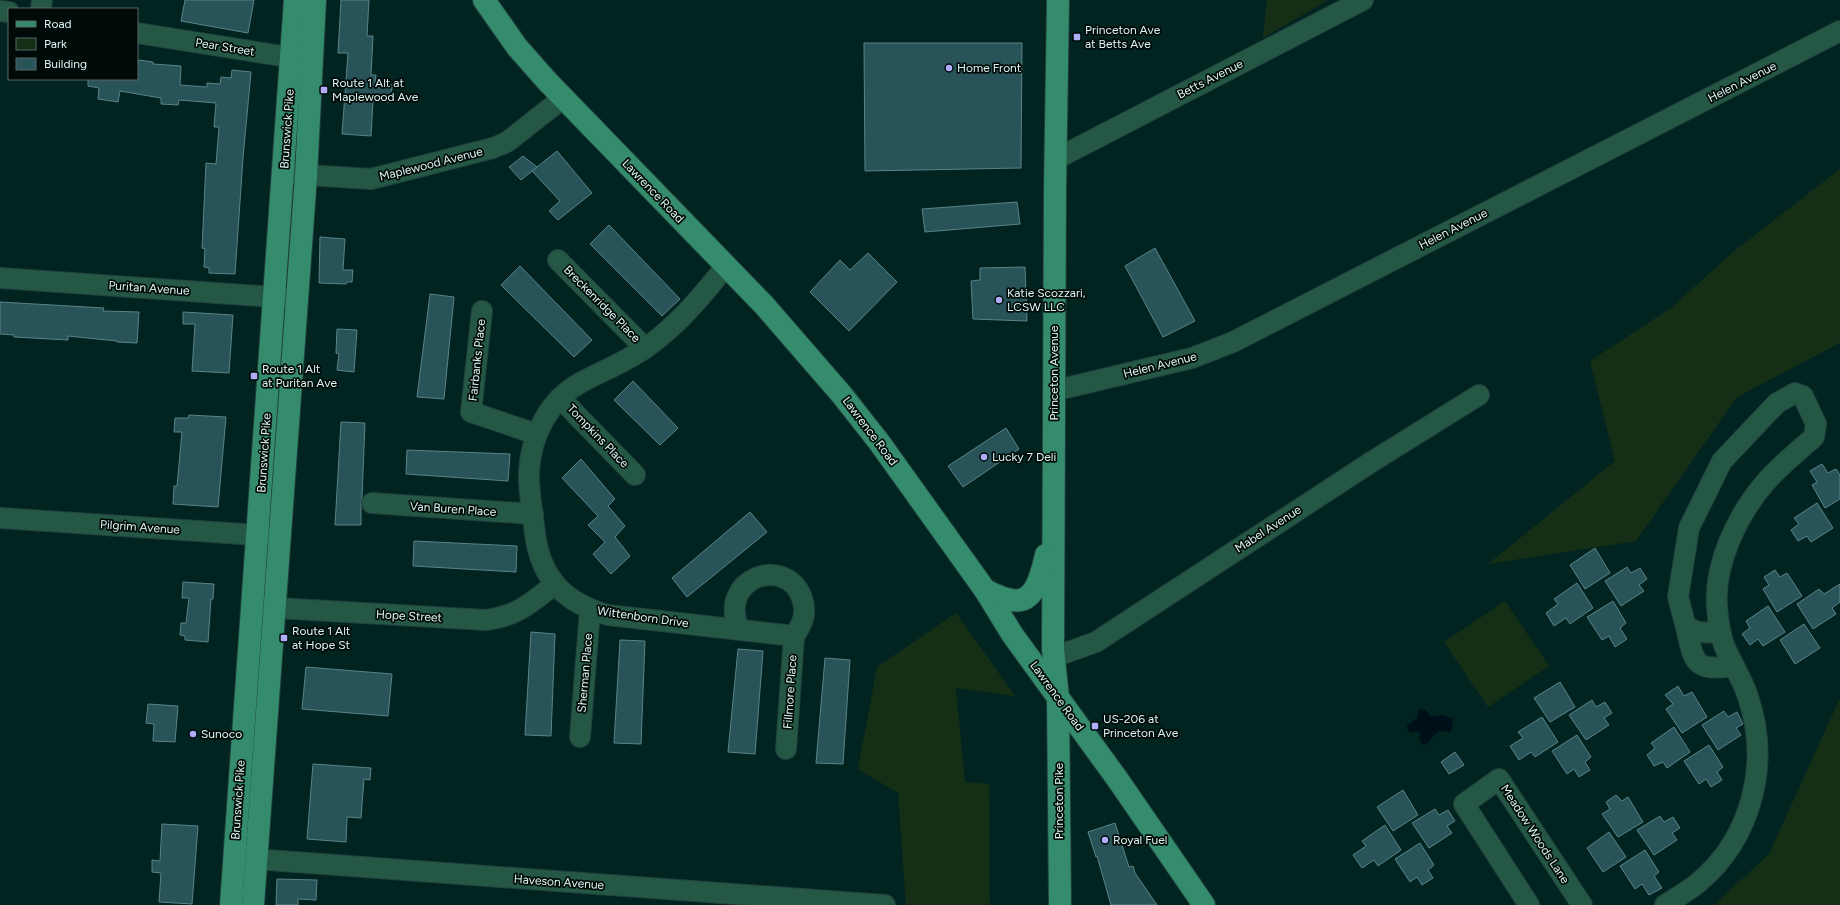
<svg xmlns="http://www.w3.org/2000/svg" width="1840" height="905" font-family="Figtree,sans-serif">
<rect width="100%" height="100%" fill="#022421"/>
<g fill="#152f17">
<polygon points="1267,0 1328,0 1263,38"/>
<polygon points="1840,169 1840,343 1737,397 1636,541 1488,564 1615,461 1590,361 1671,308 1733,252"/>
<polygon points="1505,601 1549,666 1488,707 1444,642"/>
<polygon points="956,613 1015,696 956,688 965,782 989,784 990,905 906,905 898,793 858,769 877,667"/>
<polygon points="1840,698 1840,905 1714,905 1769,854"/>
</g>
<polygon fill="#001018" points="1419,709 1425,709 1431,716 1444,715 1453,719 1452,729 1450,732 1439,731 1435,734 1426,745 1422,744 1419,739 1420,734 1416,732 1410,733 1407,728 1407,725 1417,718"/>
<g fill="#285358" stroke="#588489">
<polygon points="185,0 254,0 248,33 181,21"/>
<polygon points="341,0 369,0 367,36 373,36 371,75 376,75 375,83 392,85 391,102 373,101 371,136 342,134 348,53 338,53"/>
<polygon points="864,43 1022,43 1021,168 865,171"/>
<polygon points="139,60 153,62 153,64 181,66 180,85 207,87 207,83 220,84 221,77 231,78 232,70 251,72 243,158 235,274 209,273 209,268 204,267 205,249 202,248 203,227 206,163 216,164 219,127 214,127 216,103 179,100 178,105 161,104 161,98 120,91 118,102 98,99 99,88 88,86 88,79 137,79 137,65"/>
<polygon points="557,151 592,193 558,220 549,211 560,201 532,171"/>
<polygon points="523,156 537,167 521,180 509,167"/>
<polygon points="1017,202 1020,224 925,232 922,209"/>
<polygon points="609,225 680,299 662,316 590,244"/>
<polygon points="320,237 345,239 343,270 353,270 352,282 347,282 346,284 319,283"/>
<polygon points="1155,248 1195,321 1163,337 1125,266"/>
<polygon points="868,253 897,282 849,331 810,292 840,260 850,270"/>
<polygon points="520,266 592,340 574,357 501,285"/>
<polygon points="1025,267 1027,321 973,319 971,281 980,280 980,268"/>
<polygon points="430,294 454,297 444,399 417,397"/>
<polygon points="0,302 104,308 103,311 139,312 137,343 117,342 117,341 68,336 68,340 14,337 14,335 0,334"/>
<polygon points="183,312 233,315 229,373 192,371 195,324 183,324"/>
<polygon points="337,329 357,330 354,372 337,370 339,354 336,353"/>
<polygon points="633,381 678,428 660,445 614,400"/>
<polygon points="189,415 226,417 218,507 173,504 174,486 177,486 182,432 174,432 175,418 188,418"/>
<polygon points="341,422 365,423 362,497 361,503 361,525 335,525"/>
<polygon points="1006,428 1019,449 963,487 948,466"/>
<polygon points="407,450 510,454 508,481 406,474"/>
<polygon points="581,459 615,499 608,506 625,526 615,537 630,556 611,574 593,554 605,542 588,525 598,516 562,478"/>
<polygon points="1822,464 1828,473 1836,469 1840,475 1840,499 1825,508 1812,485 1817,482 1810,471"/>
<polygon points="1817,503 1833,528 1811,542 1807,536 1798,541 1791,530 1799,524 1794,518"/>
<polygon points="750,512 767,532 687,597 672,578"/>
<polygon points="414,541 517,546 516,572 413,566"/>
<polygon points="1595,548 1610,573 1585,589 1570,565"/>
<polygon points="1627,567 1631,573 1640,568 1647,579 1639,585 1644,591 1621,606 1605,581"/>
<polygon points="1775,570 1780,577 1787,573 1802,596 1777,612 1763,589 1769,585 1764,577"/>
<polygon points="183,582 214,584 213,599 211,599 208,642 185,640 185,636 180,635 181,623 186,623 189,598 182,598"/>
<polygon points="1577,583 1593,608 1570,624 1566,618 1554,626 1546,613 1558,604 1554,599"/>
<polygon points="1840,584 1840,602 1832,608 1836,614 1813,629 1797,604 1819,589 1824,594"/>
<polygon points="1613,601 1626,623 1620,628 1627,639 1615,647 1609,636 1602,640 1587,617"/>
<polygon points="1768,606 1785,632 1763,646 1758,639 1750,645 1742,634 1750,628 1746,621"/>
<polygon points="1804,624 1820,648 1795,664 1780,640"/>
<polygon points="531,632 555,634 551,736 525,735"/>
<polygon points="620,640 645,641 641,744 614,743"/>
<polygon points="738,649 763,651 755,754 728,752"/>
<polygon points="825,658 850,660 843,764 816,763"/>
<polygon points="306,667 392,674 388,716 302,709"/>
<polygon points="1560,682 1575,707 1550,722 1534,698"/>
<polygon points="1678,686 1684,696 1692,692 1707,717 1682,733 1666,709 1673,704 1665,695"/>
<polygon points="1592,700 1596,707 1605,702 1612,713 1604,718 1609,725 1586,740 1569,715"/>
<polygon points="148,704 178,706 175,742 153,741 154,724 146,723"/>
<polygon points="1724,711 1728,717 1737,712 1743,724 1736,728 1741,735 1718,750 1702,725"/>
<polygon points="1542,717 1558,742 1535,757 1531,752 1519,760 1510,746 1523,738 1518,732"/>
<polygon points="1674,727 1690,752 1667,768 1663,762 1654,766 1647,755 1655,748 1651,743"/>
<polygon points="1577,735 1591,757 1585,762 1590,770 1579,777 1574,769 1567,774 1552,751"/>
<polygon points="1709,745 1723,767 1717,772 1722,780 1711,787 1706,779 1699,784 1684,761"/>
<polygon points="1455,752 1464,765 1449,774 1441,762"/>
<polygon points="313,764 371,768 370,780 364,779 361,818 347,817 346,842 307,839"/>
<polygon points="1403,790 1418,815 1393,831 1377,807"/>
<polygon points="1616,795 1622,801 1628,797 1643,822 1618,837 1602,814 1610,809 1606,802"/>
<polygon points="1435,809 1439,815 1448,810 1455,821 1447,826 1452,833 1429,848 1412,823"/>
<polygon points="1660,816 1664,822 1673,817 1680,828 1672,833 1677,840 1654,855 1637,830"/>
<polygon points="1115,823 1129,867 1133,866 1135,873 1157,905 1111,905 1097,856 1096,857 1088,832"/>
<polygon points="162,824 198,826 192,904 159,902 161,873 152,872 152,860 160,861"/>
<polygon points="1385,825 1401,850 1378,866 1374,860 1362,868 1353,855 1366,846 1362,841"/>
<polygon points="1609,832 1626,857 1603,872 1587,848"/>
<polygon points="1420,843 1434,865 1428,870 1433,878 1422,885 1417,877 1410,882 1395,859"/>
<polygon points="1645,850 1659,872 1654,876 1662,888 1649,895 1642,884 1635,889 1620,866"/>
<polygon points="277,879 317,880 316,900 298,899 298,905 276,905"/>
</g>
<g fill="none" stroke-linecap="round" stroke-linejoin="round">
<defs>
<g id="minor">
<polyline points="41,9 42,0"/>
<polyline points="0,11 9,12"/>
<polyline points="137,33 307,60"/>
<polyline points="1056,159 1363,0"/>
<polyline points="290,174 371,179 493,148 507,142 563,98"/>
<polyline points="558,260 645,348"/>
<path d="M726 266C702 296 678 325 647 347 626 362 602 371 580 383 549 400 531 436 529 471 528 491 533 513 535 534 541 579 565 603 608 615L794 636"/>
<polyline points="0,278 275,297 297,300"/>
<polyline points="482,311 471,412 536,434"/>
<polyline points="1053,391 1192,358 1233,342 1840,31"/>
<polyline points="560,398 635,475"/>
<polyline points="372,503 533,514"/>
<polyline points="0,518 273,536"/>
<path d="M259 607 486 620C517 616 531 603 555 584"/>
<path d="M1686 627C1694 662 1693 672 1734 666"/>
<path d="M739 629C717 578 786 554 802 598 807 613 803 624 794 636"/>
<polyline points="1054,657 1096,642 1373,461 1479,395"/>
<polyline points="580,737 590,610"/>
<polyline points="786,749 794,636"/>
<polyline points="240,858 885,905"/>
<polyline points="1529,905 1464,804 1499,779 1582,905"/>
<path d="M1665 905C1676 898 1688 891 1698 883 1753 837 1771 761 1747 694 1742 679 1733 665 1726 650 1720 637 1718 621 1717 606 1714 564 1737 516 1764 484 1779 466 1797 452 1814 437L1816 424 1803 396 1795 393 1777 403 1722 461 1689 528 1678 597 1686 627 1698 632 1721 633"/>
</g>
<g id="major">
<polyline points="484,0 517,47 547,81 764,305 842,395 879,442 942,530 985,590 1012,634 1118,780 1204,905"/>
<polyline points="1058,0 1055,190 1053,649 1058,698 1060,905"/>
<path d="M985 590C993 594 1003 599 1012 600 1036 605 1042 571 1046 555"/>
<polyline points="231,905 295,0"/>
<polyline points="253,905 306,176 315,0"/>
</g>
</defs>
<use href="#minor" stroke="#21413e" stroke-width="22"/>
<use href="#major" stroke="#21413e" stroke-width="24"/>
<use href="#minor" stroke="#245744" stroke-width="20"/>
<use href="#major" stroke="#358c6c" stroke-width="22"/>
</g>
<g fill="#b0adfa" stroke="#000b09" stroke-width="1.5">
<rect x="1073" y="33" width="8" height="8" rx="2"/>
<circle cx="949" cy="68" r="4"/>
<rect x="320" y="86" width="8" height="8" rx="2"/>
<circle cx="999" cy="300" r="4"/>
<rect x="250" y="372" width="8" height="8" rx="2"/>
<circle cx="984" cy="457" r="4"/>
<rect x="280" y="634" width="8" height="8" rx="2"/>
<rect x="1091" y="722" width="8" height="8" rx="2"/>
<circle cx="193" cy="734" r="4"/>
<circle cx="1105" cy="840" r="4"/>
</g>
<g text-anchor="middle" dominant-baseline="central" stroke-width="3.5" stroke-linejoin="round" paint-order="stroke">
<g font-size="12" fill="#def5f1" stroke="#000b09" text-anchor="start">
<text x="1085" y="30">Princeton Ave<tspan x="1085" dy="14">at Betts Ave</tspan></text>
<text x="957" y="68">Home Front</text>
<text x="332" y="83">Route 1 Alt at<tspan x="332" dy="14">Maplewood Ave</tspan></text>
<text x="1007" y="293">Katie Scozzari,<tspan x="1007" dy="14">LCSW LLC</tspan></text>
<text x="262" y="369">Route 1 Alt<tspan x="262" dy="14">at Puritan Ave</tspan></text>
<text x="992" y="457">Lucky 7 Deli</text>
<text x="292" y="631">Route 1 Alt<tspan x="292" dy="14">at Hope St</tspan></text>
<text x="1103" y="719">US-206 at<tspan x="1103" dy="14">Princeton Ave</tspan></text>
<text x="201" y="734">Sunoco</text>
<text x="1113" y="840">Royal Fuel</text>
</g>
<g font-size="12" fill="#def5f1" stroke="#000b09">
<text transform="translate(225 47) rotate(9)">Pear Street</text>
<text transform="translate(1210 79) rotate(-27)">Betts Avenue</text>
<text transform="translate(1742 82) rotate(-27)">Helen Avenue</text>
<text transform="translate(287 129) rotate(-86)">Brunswick Pike</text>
<text transform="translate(431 164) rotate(-14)">Maplewood Avenue</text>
<text transform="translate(653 191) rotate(46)">Lawrence Road</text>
<text transform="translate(1453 229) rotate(-27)">Helen Avenue</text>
<text transform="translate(149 288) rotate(4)">Puritan Avenue</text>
<text transform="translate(602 304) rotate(45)">Breckenridge Place</text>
<text transform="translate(477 360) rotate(-84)">Fairbanks Place</text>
<text transform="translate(1160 365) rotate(-14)">Helen Avenue</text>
<text transform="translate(1054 373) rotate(-90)">Princeton Avenue</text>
<text transform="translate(870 431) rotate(53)">Lawrence Road</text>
<text transform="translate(598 436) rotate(46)">Tompkins Place</text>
<text transform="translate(264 453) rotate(-86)">Brunswick Pike</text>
<text transform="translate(453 509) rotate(4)">Van Buren Place</text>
<text transform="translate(140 527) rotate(4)">Pilgrim Avenue</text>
<text transform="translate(1268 529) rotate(-33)">Mabel Avenue</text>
<text transform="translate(409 616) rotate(3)">Hope Street</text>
<text transform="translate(643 617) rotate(8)">Wittenborn Drive</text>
<text transform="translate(585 673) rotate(-85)">Sherman Place</text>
<text transform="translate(790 692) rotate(-86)">Fillmore Place</text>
<text transform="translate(1057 696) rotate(54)">Lawrence Road</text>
<text transform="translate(238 800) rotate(-86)">Brunswick Pike</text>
<text transform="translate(1059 801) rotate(-90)">Princeton Pike</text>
<text transform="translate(1535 834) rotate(57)">Meadow Woods Lane</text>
<text transform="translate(559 882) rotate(4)">Haveson Avenue</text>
</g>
</g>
<rect x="8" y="8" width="130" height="72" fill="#000b09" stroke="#596966"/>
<rect x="16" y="21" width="20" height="6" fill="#358c6c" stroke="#596966"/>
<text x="44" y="28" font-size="12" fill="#def5f1">Road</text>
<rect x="16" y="38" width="20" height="12" fill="#152f17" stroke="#596966"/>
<text x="44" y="48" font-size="12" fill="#def5f1">Park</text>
<rect x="16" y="58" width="20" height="12" fill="#285358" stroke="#596966"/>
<text x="44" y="68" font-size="12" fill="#def5f1">Building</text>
</svg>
